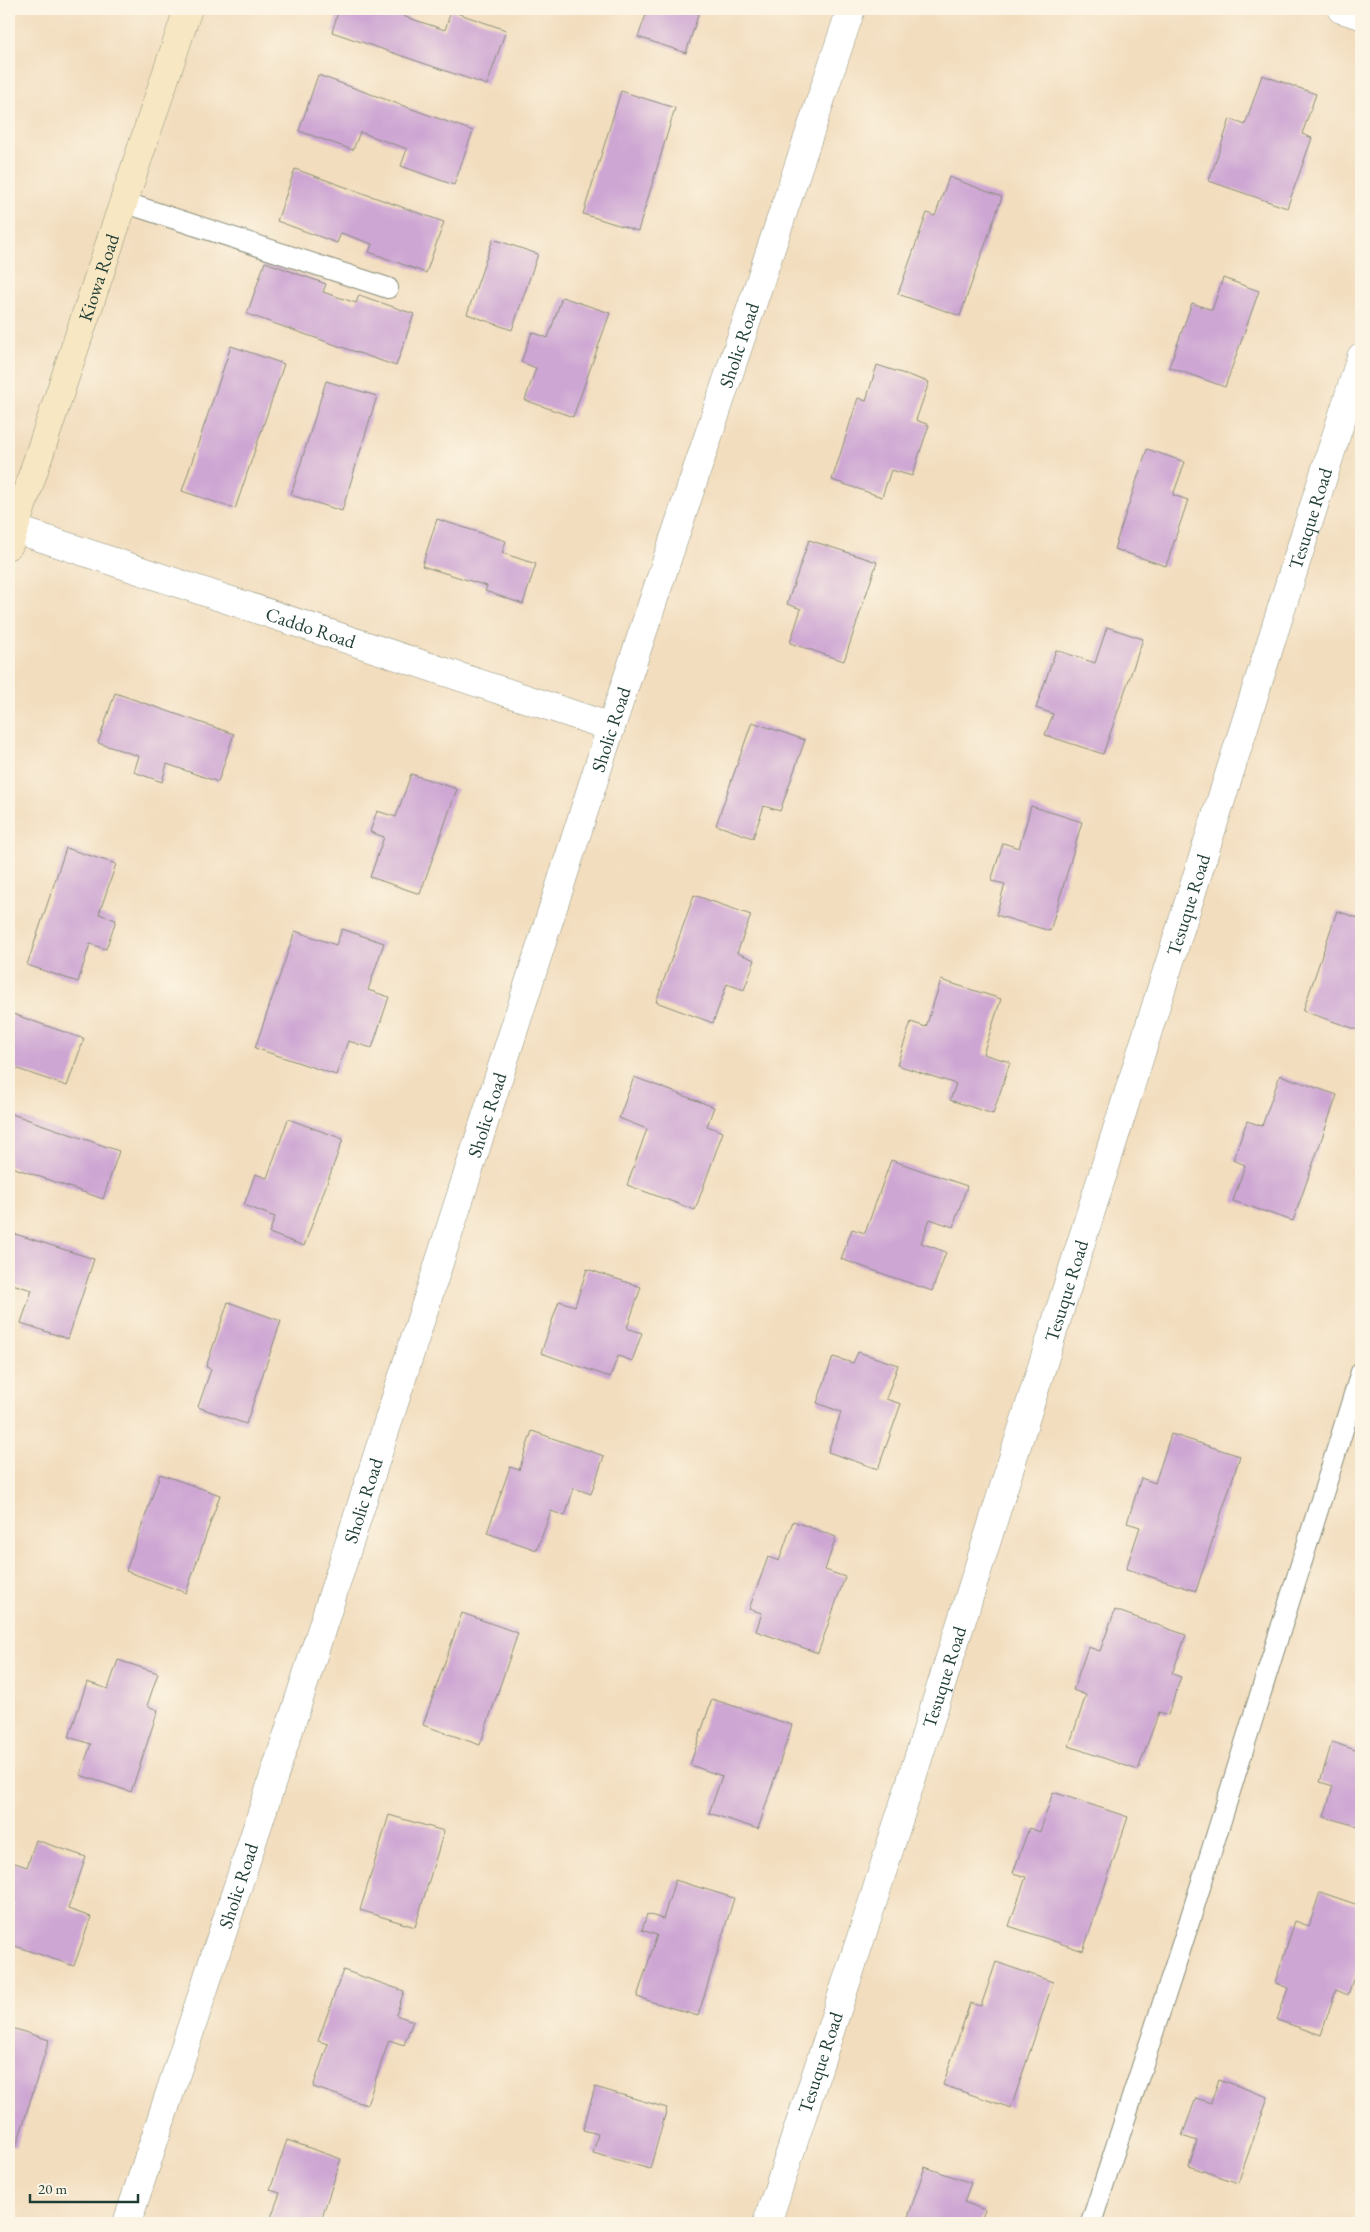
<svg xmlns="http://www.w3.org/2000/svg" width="1370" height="2232" font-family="'EB Garamond',serif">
<rect width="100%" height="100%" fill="#fcf5e5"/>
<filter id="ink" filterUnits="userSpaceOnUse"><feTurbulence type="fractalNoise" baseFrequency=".02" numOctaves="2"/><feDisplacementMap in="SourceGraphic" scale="10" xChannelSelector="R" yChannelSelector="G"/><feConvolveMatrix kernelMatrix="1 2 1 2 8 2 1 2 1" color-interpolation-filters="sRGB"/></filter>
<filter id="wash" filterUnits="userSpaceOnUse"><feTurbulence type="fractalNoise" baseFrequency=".0096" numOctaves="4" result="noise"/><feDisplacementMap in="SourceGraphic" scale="20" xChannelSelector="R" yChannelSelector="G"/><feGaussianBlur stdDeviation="1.12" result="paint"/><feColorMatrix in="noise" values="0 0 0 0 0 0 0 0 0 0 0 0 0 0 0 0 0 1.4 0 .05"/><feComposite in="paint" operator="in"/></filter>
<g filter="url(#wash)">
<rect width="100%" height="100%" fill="#f2ddbe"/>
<g id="blocks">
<g fill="#cda6d3">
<polygon points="339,9 405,9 403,16 445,30 451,11 506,30 487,85 332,32"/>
<polygon points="648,9 700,9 686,53 638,37"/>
<polygon points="318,75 473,131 454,185 401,166 407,149 360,132 353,150 299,131"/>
<polygon points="1262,75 1316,94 1302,134 1312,138 1287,208 1209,181 1230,119 1245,125"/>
<polygon points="621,91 675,108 638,231 583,214"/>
<polygon points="295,169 444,222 426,273 369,252 372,244 341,233 337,243 277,221"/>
<polygon points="949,177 1002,197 960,316 898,294 927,213 935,216"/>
<polygon points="493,239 538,254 512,330 467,314"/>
<polygon points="265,262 326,284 323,292 356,303 359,295 414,314 396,366 247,314"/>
<polygon points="1223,278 1259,291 1225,387 1169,367 1192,303 1212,310"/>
<polygon points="562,297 610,313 573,417 525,400 536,368 521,362 532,332 548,338"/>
<polygon points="231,346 284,364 235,509 182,491"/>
<polygon points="877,365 929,382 916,420 929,425 912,476 891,470 882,497 832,480 858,398 866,401"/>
<polygon points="326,381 377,396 342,511 291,495"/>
<polygon points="1147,449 1185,462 1173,495 1188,500 1166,566 1114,549"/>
<polygon points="437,519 506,541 502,553 536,564 523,604 485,591 487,586 422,566"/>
<polygon points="809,540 877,562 844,661 790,643 801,609 787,604"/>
<polygon points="1107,627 1143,639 1103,754 1045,735 1053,714 1036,708 1056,650 1095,663"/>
<polygon points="115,693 234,734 218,782 167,764 162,782 134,772 139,756 98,743"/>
<polygon points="752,722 805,740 780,811 764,806 753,838 716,825"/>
<polygon points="411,774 457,789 420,894 370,877 384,837 370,832 377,811 396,817"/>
<polygon points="1031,806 1082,822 1050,931 996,915 1005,884 991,881 1003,843 1019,848"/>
<polygon points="66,848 116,864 99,914 116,920 106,949 90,944 78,982 27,965"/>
<polygon points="694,895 751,915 737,953 755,960 744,990 727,984 713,1023 656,1002"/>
<polygon points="1337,911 1361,919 1361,1031 1303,1011"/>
<polygon points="342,929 384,943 368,990 389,997 372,1048 348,1041 336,1075 255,1048 295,931 336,945"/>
<polygon points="941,980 1001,999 983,1054 1010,1062 993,1114 950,1100 956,1084 897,1065 911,1022 926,1027"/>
<polygon points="13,1014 84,1039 67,1086 9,1066 9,1026"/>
<polygon points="1280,1075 1337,1095 1293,1221 1233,1201 1245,1165 1233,1160 1247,1121 1262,1126"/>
<polygon points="634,1077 714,1107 707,1126 723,1132 695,1210 627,1185 647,1129 619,1118"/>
<polygon points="9,1113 119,1151 103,1199 9,1166"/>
<polygon points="288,1119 343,1139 304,1246 269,1233 275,1217 244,1205 255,1174 267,1178"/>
<polygon points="891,1160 967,1186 953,1227 930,1219 921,1243 946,1252 932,1291 841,1259 852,1229 865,1233"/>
<polygon points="9,1232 94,1259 68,1339 21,1323 32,1290 9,1283"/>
<polygon points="587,1269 641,1287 627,1328 642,1333 632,1361 618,1356 610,1377 541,1353 559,1301 575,1306"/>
<polygon points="228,1302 281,1321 246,1424 198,1407 211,1369 206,1367"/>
<polygon points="858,1352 898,1365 886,1399 901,1404 878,1469 828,1452 841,1412 817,1403 833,1357 853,1363"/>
<polygon points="532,1431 604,1456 591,1494 574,1488 565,1516 551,1511 537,1550 487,1533 510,1467 519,1470"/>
<polygon points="1171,1434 1240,1456 1196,1591 1126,1569 1140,1527 1127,1523 1141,1478 1155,1483"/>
<polygon points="160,1474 220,1495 186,1593 126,1571"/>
<polygon points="793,1521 836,1537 825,1570 845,1577 818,1653 756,1631 762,1613 749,1609 768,1557 779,1561"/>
<polygon points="1115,1610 1186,1635 1172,1674 1181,1677 1168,1715 1159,1712 1138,1770 1069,1746 1086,1695 1073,1690 1088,1647 1100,1651"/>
<polygon points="462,1613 518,1633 480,1745 423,1725"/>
<polygon points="118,1660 158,1673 147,1706 158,1710 131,1792 80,1775 91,1744 69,1737 87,1682 108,1689"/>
<polygon points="712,1699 792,1725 758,1829 709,1813 722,1776 690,1765"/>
<polygon points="1332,1742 1361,1752 1361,1827 1324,1817 1333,1786 1320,1782"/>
<polygon points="1053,1792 1128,1817 1083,1951 1009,1926 1026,1877 1013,1873 1029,1828 1040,1832"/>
<polygon points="389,1815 444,1831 415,1927 360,1910"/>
<polygon points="36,1840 86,1857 68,1909 91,1917 74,1966 9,1944 9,1922 15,1905 9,1903 9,1870 12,1862 27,1867"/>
<polygon points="675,1880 734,1898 698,2016 637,1997 657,1935 642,1930 647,1914 663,1919"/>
<polygon points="1320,1892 1361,1906 1361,1956 1348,1995 1336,1990 1321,2035 1277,2020 1288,1988 1275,1983 1295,1921 1309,1926"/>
<polygon points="996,1962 1053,1982 1011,2108 943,2085 970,2003 981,2006"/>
<polygon points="343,1970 404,1991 396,2015 413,2021 404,2045 389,2040 367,2105 313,2087 328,2044 318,2041"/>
<polygon points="9,2027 49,2040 16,2147 9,2144"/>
<polygon points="1219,2079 1268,2097 1238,2183 1189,2166 1197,2141 1182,2136 1196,2098 1211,2103"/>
<polygon points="595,2087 667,2108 650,2169 593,2153 598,2134 583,2130"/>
<polygon points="287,2140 341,2159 320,2223 269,2223 280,2193 270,2190"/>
<polygon points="925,2167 971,2183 964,2202 985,2210 980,2223 906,2223"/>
</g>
</g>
</g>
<g filter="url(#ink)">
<use href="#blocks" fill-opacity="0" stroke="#888d79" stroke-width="1"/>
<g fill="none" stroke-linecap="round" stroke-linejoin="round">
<defs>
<g id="lane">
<polyline points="123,202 388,288"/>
<polyline points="1091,2223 1187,1929 1361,1372"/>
</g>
<g id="street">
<polyline points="1341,9 1361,15"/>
<path id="s1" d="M9 527 611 727"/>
<path id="s2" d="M127 2223 294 1715 611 727 851 9"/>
<path id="s3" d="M767 2223 873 1901 1361 357"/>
</g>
<g id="secondary">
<path id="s4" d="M9 545 188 9"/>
</g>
</defs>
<use href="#lane" stroke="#888d79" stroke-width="22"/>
<use href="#street" stroke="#888d79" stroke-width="29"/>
<use href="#secondary" stroke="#888d79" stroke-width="29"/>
<use href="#lane" stroke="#fff" stroke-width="20"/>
<use href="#street" stroke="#fff" stroke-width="28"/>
<use href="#secondary" stroke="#f7e8c3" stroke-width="28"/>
</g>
</g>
<g text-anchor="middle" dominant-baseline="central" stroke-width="5" stroke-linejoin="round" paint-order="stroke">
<g font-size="19" fill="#1f3d34" stroke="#fcf5e5">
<text stroke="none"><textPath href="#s4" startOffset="282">Kiowa Road</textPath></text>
<text stroke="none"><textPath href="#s2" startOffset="1975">Sholic Road</textPath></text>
<text stroke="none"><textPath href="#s3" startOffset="1789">Tesuque Road</textPath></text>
<text stroke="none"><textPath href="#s1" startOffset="318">Caddo Road</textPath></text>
<text stroke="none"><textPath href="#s2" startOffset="1570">Sholic Road</textPath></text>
<text stroke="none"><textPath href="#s3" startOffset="1384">Tesuque Road</textPath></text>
<text stroke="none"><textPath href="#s2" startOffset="1165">Sholic Road</textPath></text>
<text stroke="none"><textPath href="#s3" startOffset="979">Tesuque Road</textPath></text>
<text stroke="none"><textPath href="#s2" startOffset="760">Sholic Road</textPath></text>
<text stroke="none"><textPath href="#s3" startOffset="574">Tesuque Road</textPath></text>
<text stroke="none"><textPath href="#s2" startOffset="355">Sholic Road</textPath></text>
<text stroke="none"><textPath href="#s3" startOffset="169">Tesuque Road</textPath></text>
</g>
</g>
<rect width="1370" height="2232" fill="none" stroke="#fcf5e5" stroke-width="30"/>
<path d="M30 2194v8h108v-8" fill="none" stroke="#1f3d34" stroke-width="2.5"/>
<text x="38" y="2194" font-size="15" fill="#1f3d34" stroke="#fcf5e5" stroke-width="4" paint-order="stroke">20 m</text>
</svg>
